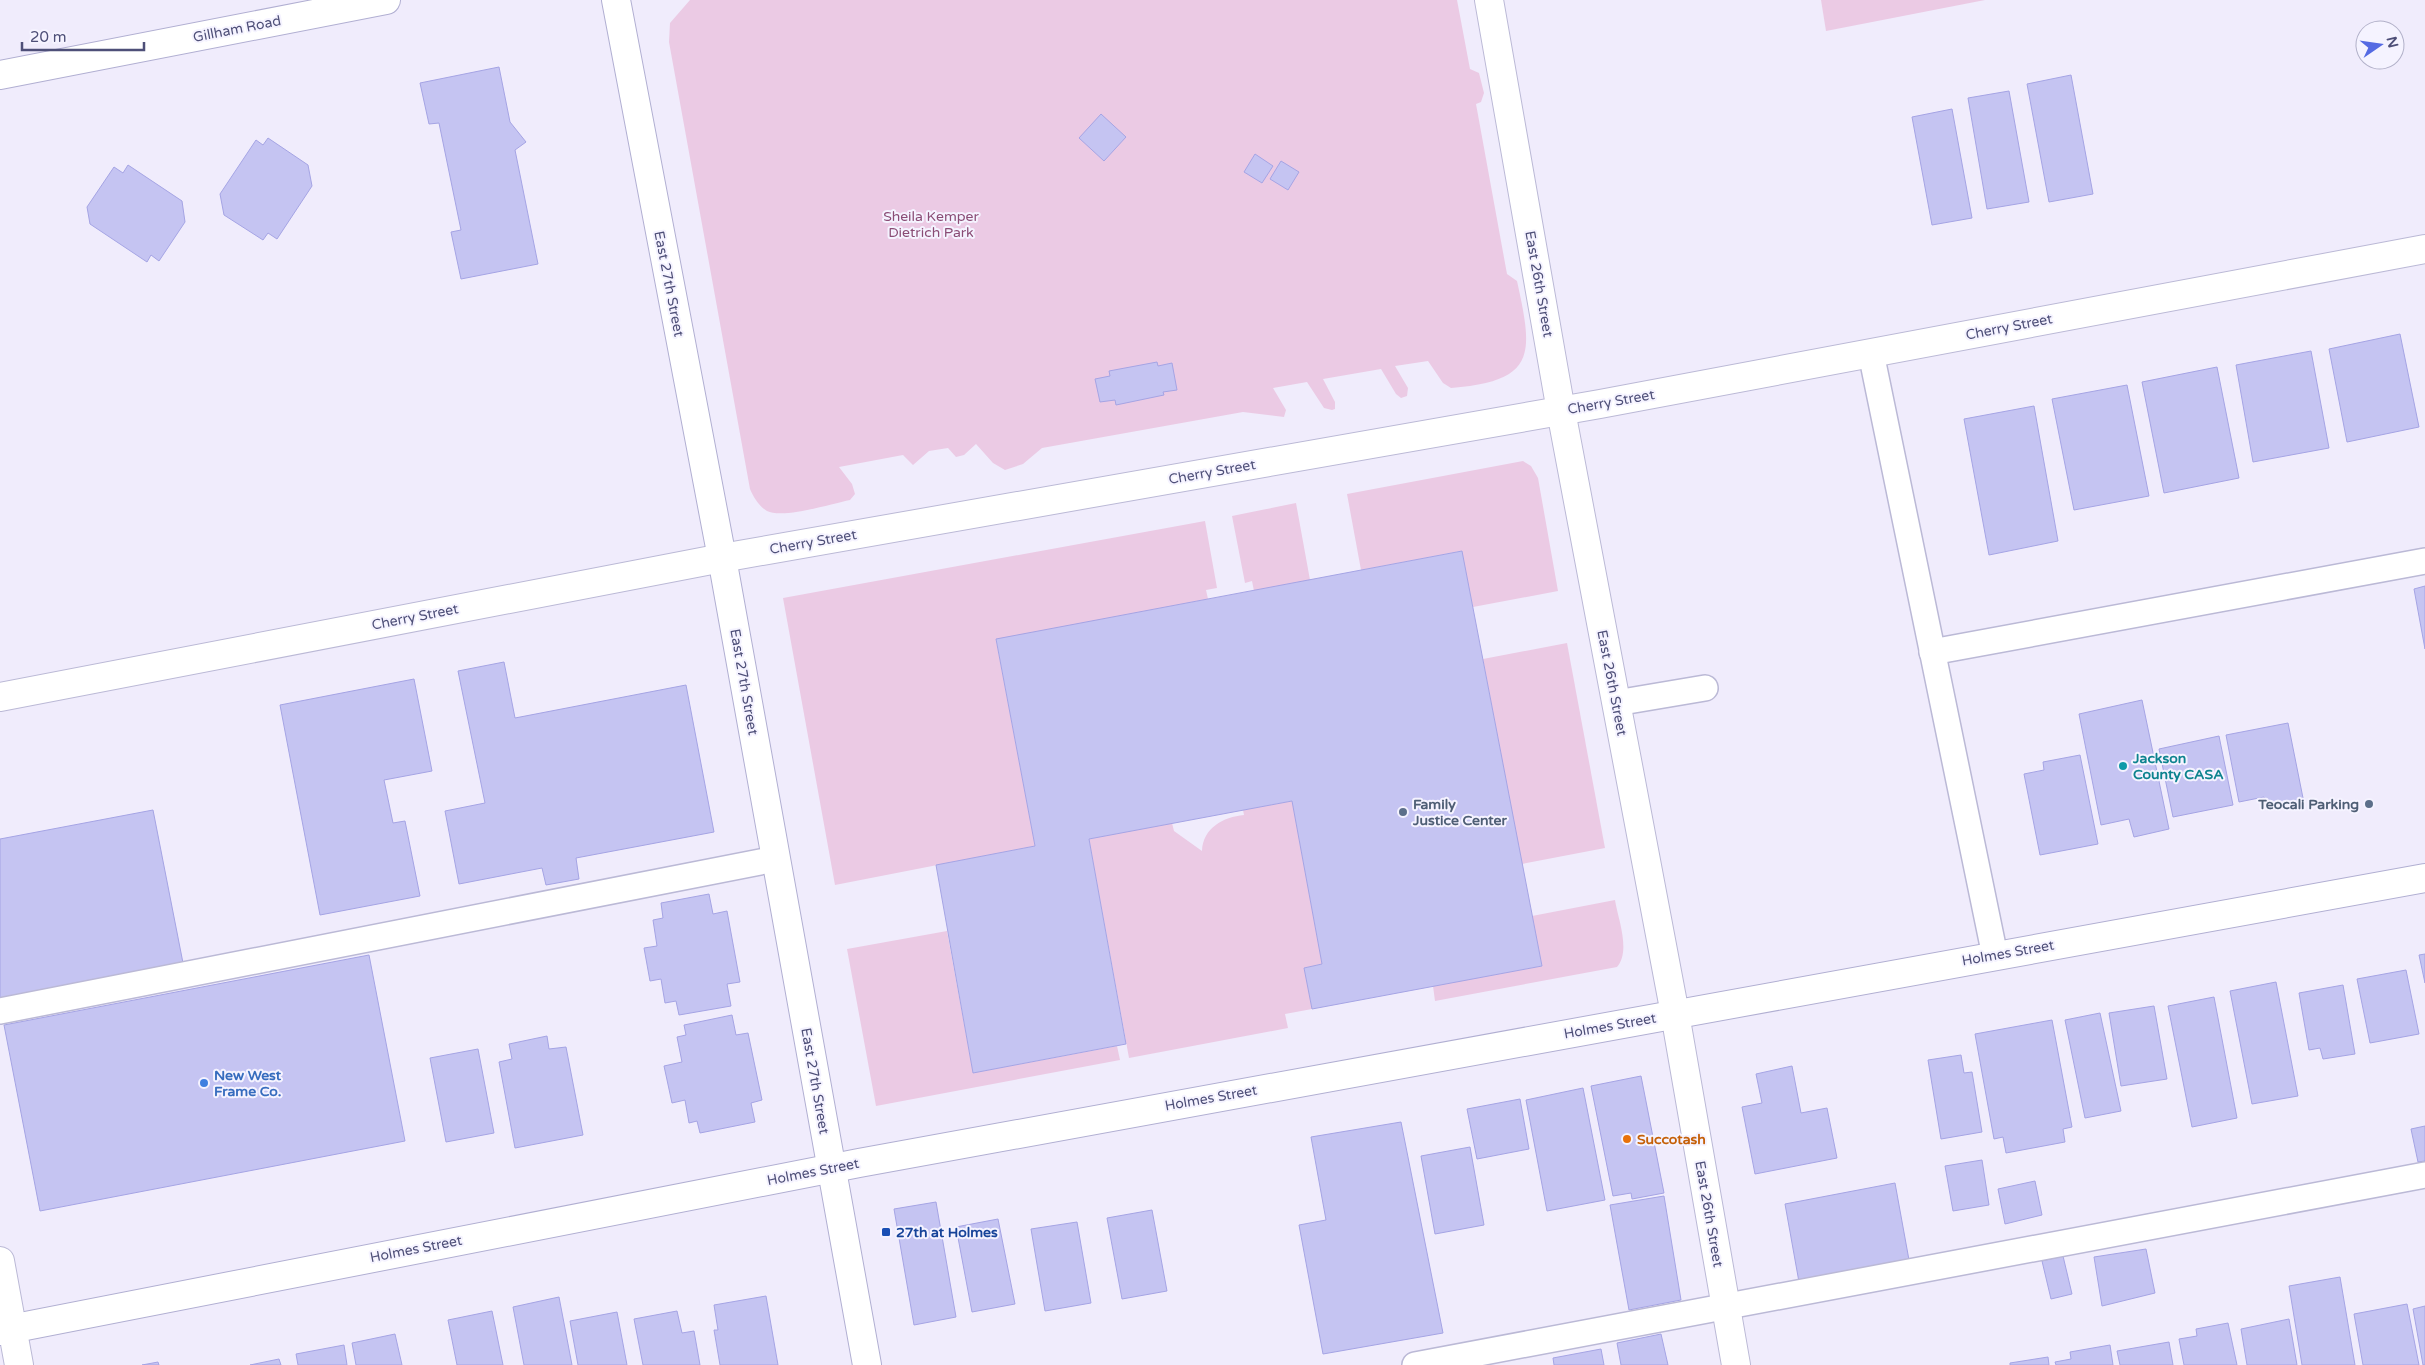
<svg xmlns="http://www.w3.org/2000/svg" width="2425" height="1365" font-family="'Varela Round',sans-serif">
<rect width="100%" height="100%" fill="#f0ecfc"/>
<g fill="#ebcae4">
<path d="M690 0H1457L1470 69 1479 73 1484 93 1481 102 1476 104 1507 274 1517 281C1533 354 1537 381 1451 388L1443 383 1428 361 1395 366 1408 388 1407 396 1401 398 1396 394 1381 369 1323 379 1335 402V409L1332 410 1324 408 1307 382 1273 388 1286 410 1284 417 1243 412 1042 448 1023 464 1005 470 993 463 976 444 964 455 956 457 948 448 929 451 913 465 903 455 839 467 852 484 855 494 850 500C831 504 783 519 767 511 759 506 754 498 750 489L669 42 670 23Z"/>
<polygon points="1821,0 1985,0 1826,31"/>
<polygon points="1523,461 1531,466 1538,478 1558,591 1473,607 1461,551 1361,570 1347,494"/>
<polygon points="1296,503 1310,580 1254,591 1252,581 1245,583 1232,516"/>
<polygon points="1205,521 1217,588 1206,590 1208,599 996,640 1035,846 835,885 783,598"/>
<polygon points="1567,643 1605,848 1522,864 1483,659"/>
<path d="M1292 801 1322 964 1304 968 1312 1009 1285 1014 1288 1028 1129 1058 1089 839 1172 823 1174 831 1202 851C1203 828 1223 817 1244 815L1243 810Z"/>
<path d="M1615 900C1618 919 1631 951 1617 967L1435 1001 1433 986 1542 966 1532 916Z"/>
<polygon points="947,931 973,1073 1117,1046 1120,1060 876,1106 847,949"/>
</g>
<g fill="#c5c4f2" stroke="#a5a4e4">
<polygon points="499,67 510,122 526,142 515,150 538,264 461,279 451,232 461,230 439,123 429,124 420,83"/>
<polygon points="2071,75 2093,194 2049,202 2027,84"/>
<polygon points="2009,91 2029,202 1987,209 1968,98"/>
<polygon points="1952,109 1972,218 1932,225 1912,117"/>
<polygon points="1101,114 1126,137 1104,161 1079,138"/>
<polygon points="268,138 308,165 312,186 277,239 268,233 263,240 224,215 220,194 256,140 263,145"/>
<polygon points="1255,154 1273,166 1262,183 1244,172"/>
<polygon points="1281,161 1299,172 1288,190 1270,179"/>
<polygon points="128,165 182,201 185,222 159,261 151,255 147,262 90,224 87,207 114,167 123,173"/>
<polygon points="2400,334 2419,427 2347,442 2329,349"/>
<polygon points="2311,351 2329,448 2253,462 2236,365"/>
<polygon points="1157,362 1158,366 1172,363 1177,390 1163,392 1164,395 1116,405 1115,400 1100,402 1095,379 1110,376 1109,371"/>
<polygon points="2217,367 2239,478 2164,493 2142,382"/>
<polygon points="2127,385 2149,496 2074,510 2052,399"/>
<polygon points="2034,406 2058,541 1989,555 1964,419"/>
<polygon points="1462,551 1542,966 1312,1009 1304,968 1322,964 1292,801 1089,839 1126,1044 973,1073 936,865 1035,846 996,639"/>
<polygon points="2425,586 2425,649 2414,589"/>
<polygon points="504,662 515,718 686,685 714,832 576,858 579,879 546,885 542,868 459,884 445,811 485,803 458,671"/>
<polygon points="414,679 432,771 384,780 393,823 405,821 420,896 320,915 280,705"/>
<polygon points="2142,700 2169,829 2134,837 2129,819 2101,825 2079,714"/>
<polygon points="2288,723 2304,803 2267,810 2264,797 2239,802 2226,735"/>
<polygon points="2219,736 2233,805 2173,817 2159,749"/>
<polygon points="2080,755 2098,844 2040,855 2024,774 2044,770 2043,762"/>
<polygon points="153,810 183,963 0,999 0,839"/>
<polygon points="709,894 713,914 727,911 740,982 727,984 731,1006 679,1015 676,1001 665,1003 661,979 650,981 644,948 657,946 653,920 663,918 661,903"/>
<polygon points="2425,954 2425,983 2419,955"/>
<polygon points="369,955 405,1141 40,1211 4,1025"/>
<polygon points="2406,970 2419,1034 2370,1043 2357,979"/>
<polygon points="2276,982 2298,1096 2252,1104 2230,991"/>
<polygon points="2343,985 2355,1054 2323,1059 2320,1048 2309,1050 2299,993"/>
<polygon points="2214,997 2237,1118 2192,1127 2168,1006"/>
<polygon points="2154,1006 2167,1079 2121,1086 2109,1013"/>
<polygon points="2100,1013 2121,1111 2085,1118 2065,1020"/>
<polygon points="732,1015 736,1035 748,1033 762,1100 751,1103 755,1122 700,1133 697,1121 689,1123 685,1100 672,1103 664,1066 682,1062 677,1037 686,1035 684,1025"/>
<polygon points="2052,1020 2072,1127 2063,1129 2065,1142 2006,1153 2003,1137 1994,1139 1975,1034"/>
<polygon points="547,1036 549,1049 566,1047 583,1135 515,1148 499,1062 512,1059 509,1044"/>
<polygon points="478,1049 494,1133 446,1142 430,1058"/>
<polygon points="1961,1055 1964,1073 1972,1072 1982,1132 1941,1139 1928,1060"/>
<polygon points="1792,1066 1801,1113 1827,1108 1837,1158 1755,1174 1742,1107 1762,1103 1756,1074"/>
<polygon points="1641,1076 1664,1193 1632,1199 1631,1193 1613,1196 1591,1086"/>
<polygon points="1583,1088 1605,1200 1547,1211 1526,1100"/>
<polygon points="1520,1099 1529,1149 1477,1159 1467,1109"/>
<polygon points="1401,1122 1443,1333 1323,1354 1299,1225 1326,1220 1311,1137"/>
<polygon points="2425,1126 2425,1161 2418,1162 2411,1129"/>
<polygon points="1470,1147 1484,1225 1435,1234 1421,1156"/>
<polygon points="1982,1160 1989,1205 1953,1211 1945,1166"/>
<polygon points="2035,1181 2042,1215 2005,1224 1998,1189"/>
<polygon points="1895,1183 1909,1260 1799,1282 1785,1204"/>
<polygon points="1664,1196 1681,1300 1629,1310 1610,1205"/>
<polygon points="936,1202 956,1317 914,1325 894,1209"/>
<polygon points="1152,1210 1167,1291 1122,1299 1107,1218"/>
<polygon points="998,1219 1015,1304 972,1312 956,1227"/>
<polygon points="1077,1222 1091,1303 1045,1311 1031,1229"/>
<polygon points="2146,1249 2155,1293 2102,1306 2094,1257"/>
<polygon points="2063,1256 2072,1294 2051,1299 2042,1261"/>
<polygon points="2340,1277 2355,1365 2302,1365 2289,1286"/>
<polygon points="766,1296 778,1365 720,1365 714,1330 718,1330 714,1305"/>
<polygon points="559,1297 572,1365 524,1365 513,1307"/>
<polygon points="2407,1304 2419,1365 2363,1365 2354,1314"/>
<polygon points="2425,1306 2425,1365 2423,1365 2413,1309"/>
<polygon points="492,1311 503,1365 457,1365 448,1320"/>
<polygon points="677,1311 682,1333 694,1331 700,1365 643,1365 634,1319"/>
<polygon points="617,1312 627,1365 578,1365 570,1321"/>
<polygon points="2289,1319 2297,1365 2247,1365 2241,1329"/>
<polygon points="2228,1323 2237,1365 2184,1365 2179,1339 2197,1336 2196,1329"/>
<polygon points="395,1334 402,1365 356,1365 352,1343"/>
<polygon points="1661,1334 1668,1365 1621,1365 1617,1343"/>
<polygon points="2169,1342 2173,1365 2120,1365 2117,1351"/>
<polygon points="344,1345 347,1365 298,1365 296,1354"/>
<polygon points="2110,1345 2113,1365 2056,1365 2055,1362 2071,1359 2070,1352"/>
<polygon points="1601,1349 1604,1365 1554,1365 1553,1358"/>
<polygon points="2048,1357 2049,1365 2010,1365 2010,1363"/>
<polygon points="279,1359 281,1365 250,1365"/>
<polygon points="158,1362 159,1365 142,1365"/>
</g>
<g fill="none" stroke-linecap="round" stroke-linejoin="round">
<defs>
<g id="lane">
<polyline points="1871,353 1995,956"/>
<polyline points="1932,652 2425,561"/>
<polyline points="1616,703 1705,688"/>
<polyline points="0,1011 775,859"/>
<polyline points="1415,1365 2425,1175"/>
</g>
<g id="street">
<polyline points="1489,0 1561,411 1675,1014 1736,1365"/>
<polyline points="0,697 722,558 1600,404 2425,249"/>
<polyline points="0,1261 19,1365"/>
</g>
<g id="secondary">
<polyline points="616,0 722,558 867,1365"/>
<polyline points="0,75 386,0"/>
<polyline points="0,1331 859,1163 2425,878"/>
</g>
</defs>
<use href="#lane" stroke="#bbb9d6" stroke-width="28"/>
<use href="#street" stroke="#bbb9d6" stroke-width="30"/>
<use href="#secondary" stroke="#b1afd2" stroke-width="30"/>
<use href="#lane" stroke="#fff" stroke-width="25"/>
<use href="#street" stroke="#fff" stroke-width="28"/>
<use href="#secondary" stroke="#fff" stroke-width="28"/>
</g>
<circle fill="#0f9aa8" stroke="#f5f3ff" stroke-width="2" cx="2123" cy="766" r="5"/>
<g fill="#5c6f8a" stroke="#f5f3ff" stroke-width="2">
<circle cx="2369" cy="804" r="5"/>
<circle cx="1403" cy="812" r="5"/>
</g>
<circle fill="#3f7fe0" stroke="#f5f3ff" stroke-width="2" cx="204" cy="1083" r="5"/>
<circle fill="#e8710a" stroke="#f5f3ff" stroke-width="2" cx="1627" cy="1139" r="5"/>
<rect fill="#1a4fb4" stroke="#f5f3ff" stroke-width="2" x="881" y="1227" width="10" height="10" rx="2.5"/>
<g text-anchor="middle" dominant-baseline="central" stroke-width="4" stroke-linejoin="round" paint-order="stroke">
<g font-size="14" fill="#4e4f78" stroke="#f5f3ff">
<text transform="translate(237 29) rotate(-11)">Gillham Road</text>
<text transform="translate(669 284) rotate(79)">East 27th Street</text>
<text transform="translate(1539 284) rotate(80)">East 26th Street</text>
<text transform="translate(2009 327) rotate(-11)">Cherry Street</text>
<text transform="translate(1611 402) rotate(-10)">Cherry Street</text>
<text transform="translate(1212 472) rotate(-10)">Cherry Street</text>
<text transform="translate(813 542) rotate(-10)">Cherry Street</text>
<text transform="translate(415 617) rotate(-11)">Cherry Street</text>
<text transform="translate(744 682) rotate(80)">East 27th Street</text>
<text transform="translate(1612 683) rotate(79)">East 26th Street</text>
<text transform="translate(2008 953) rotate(-10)">Holmes Street</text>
<text transform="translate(1610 1026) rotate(-10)">Holmes Street</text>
<text transform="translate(815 1081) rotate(80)">East 27th Street</text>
<text transform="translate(1211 1098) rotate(-10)">Holmes Street</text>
<text transform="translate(813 1172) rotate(-11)">Holmes Street</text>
<text transform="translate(1709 1214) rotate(80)">East 26th Street</text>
<text transform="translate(416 1249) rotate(-11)">Holmes Street</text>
</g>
<g font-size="14" fill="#8a4c75" stroke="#f5f3ff">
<text x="931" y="216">Sheila Kemper<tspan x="931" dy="16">Dietrich Park</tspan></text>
</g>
<g font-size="14" font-weight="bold" fill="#0d838f" stroke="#f5f3ff" text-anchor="start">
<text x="2133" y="758">Jackson<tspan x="2133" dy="16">County CASA</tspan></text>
</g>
<g font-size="14" font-weight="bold" fill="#4e5e75" stroke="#f5f3ff" text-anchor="start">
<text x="1413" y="804">Family<tspan x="1413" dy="16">Justice Center</tspan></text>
<text x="2359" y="804" text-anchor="end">Teocali Parking</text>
</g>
<g font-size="14" font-weight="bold" fill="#366cbe" stroke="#f5f3ff" text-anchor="start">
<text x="214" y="1075">New West<tspan x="214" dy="16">Frame Co.</tspan></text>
</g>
<g font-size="14" font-weight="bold" fill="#c56008" stroke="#f5f3ff" text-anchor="start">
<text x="1637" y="1139">Succotash</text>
</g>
<g font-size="14" font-weight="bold" fill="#164399" stroke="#f5f3ff" text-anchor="start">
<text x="896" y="1232">27th at Holmes</text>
</g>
</g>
<g transform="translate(2380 45) rotate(77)"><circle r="24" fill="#f5f3ff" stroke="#b2b1c9"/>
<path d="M0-4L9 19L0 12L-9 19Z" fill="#556ae3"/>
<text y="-8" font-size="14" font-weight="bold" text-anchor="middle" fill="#4e4f78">N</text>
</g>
<path d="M22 42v8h122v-8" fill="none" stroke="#4e4f78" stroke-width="2.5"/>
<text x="30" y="42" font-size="15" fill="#4e4f78" stroke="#f5f3ff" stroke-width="4" paint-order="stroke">20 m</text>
</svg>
